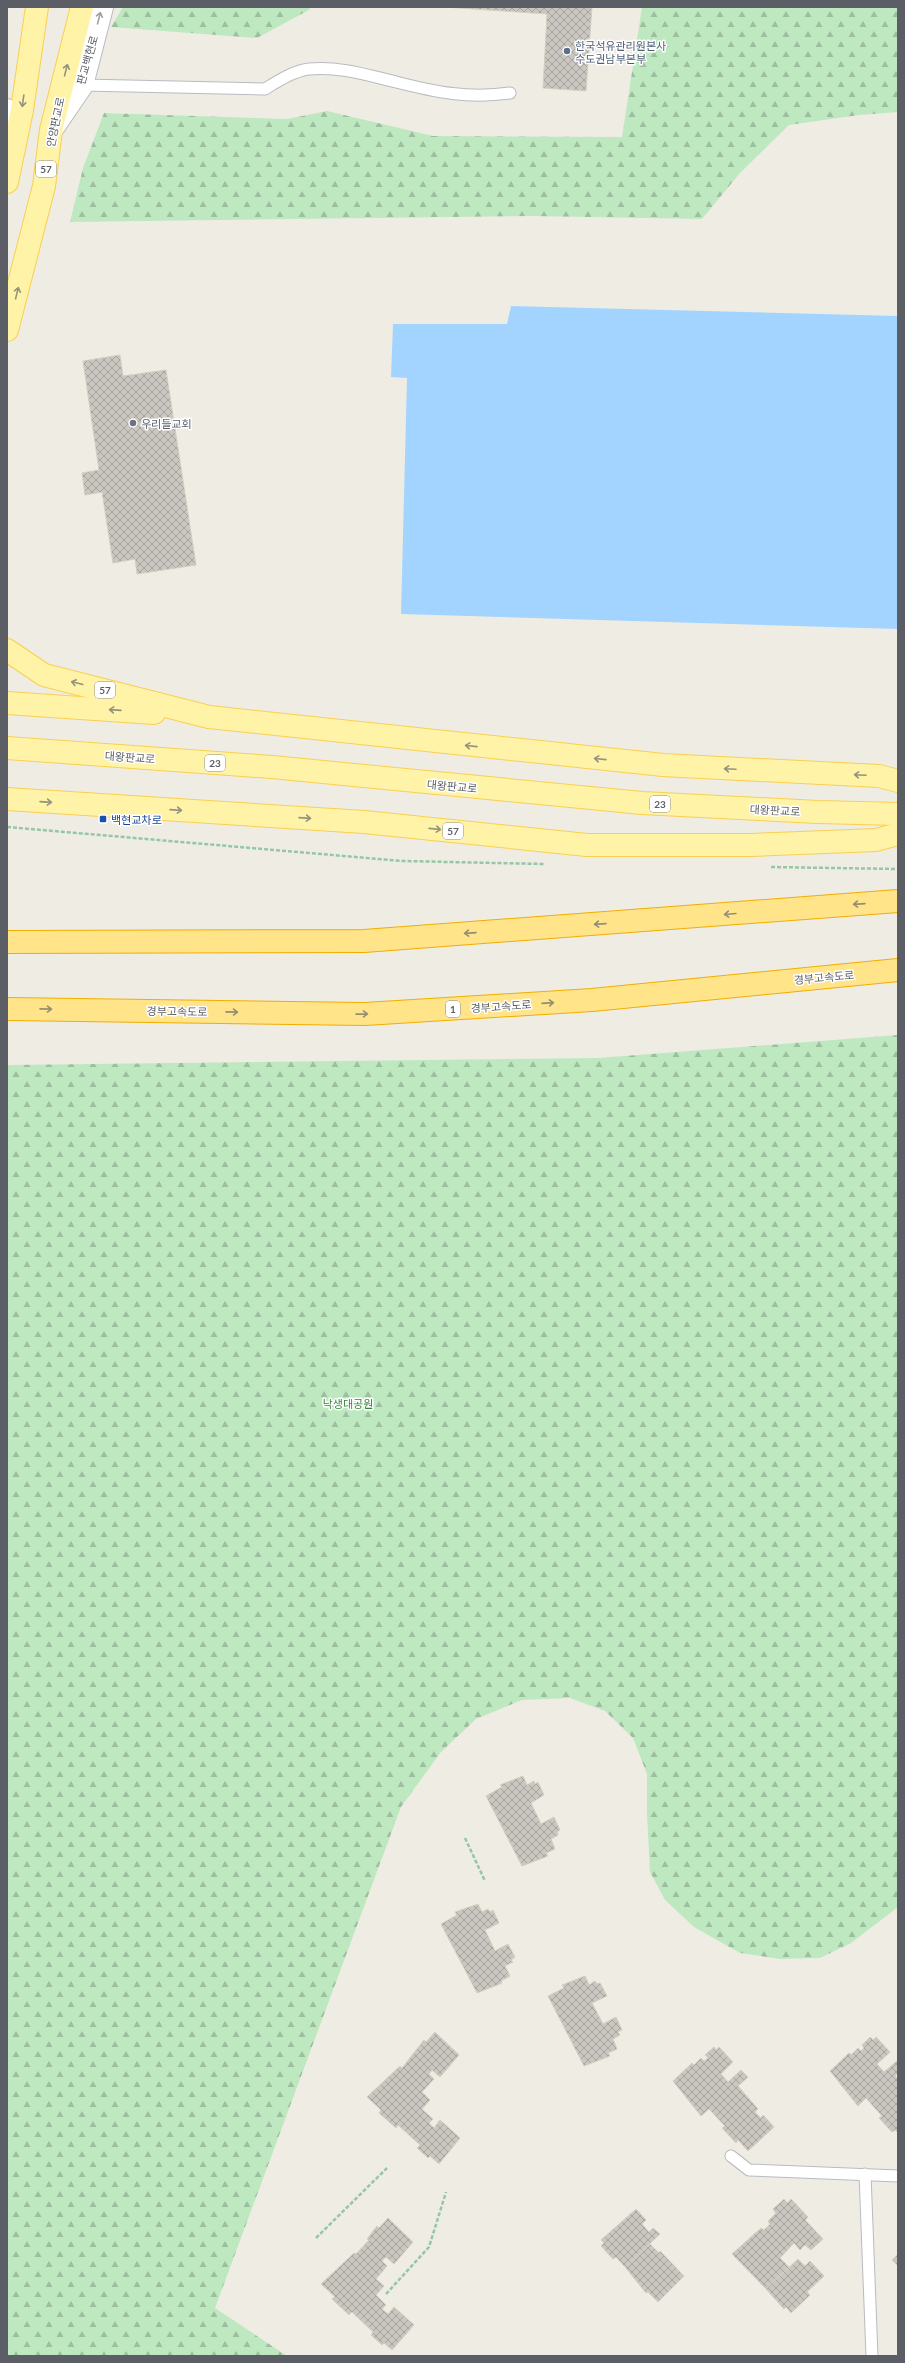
<svg xmlns="http://www.w3.org/2000/svg" width="905" height="2363" font-family="Lato,'Noto Sans KR',sans-serif">
<defs>
<pattern id="forest-firs" width="22" height="20" patternUnits="userSpaceOnUse"><rect width="22" height="20" fill="#bee8bf"/><path d="M5 1l3.5 6h-7zM16 11l3.5 6h-7z" fill="#9dbf9f"/></pattern>
<pattern id="building-cross-hatch" width="8" height="8" patternUnits="userSpaceOnUse"><rect width="8" height="8" fill="#cac6c0"/><path d="M0 0l8 8M0 8l8-8" fill="none" stroke="#a7a4a0"/></pattern>
</defs>
<rect width="100%" height="100%" fill="#efede3"/>
<g fill="url(#forest-firs)">
<polygon points="123,7 310,7 309,10 257,38 111,27"/>
<polygon points="642,7 898,7 898,112 859,115 789,125 740,173 702,219 532,216 70,222 83,168 104,113 287,119 327,111 433,136 622,137"/>
<polygon points="898,1035 898,1907 851,1943 820,1958 780,1959 740,1953 694,1927 665,1900 650,1872 647,1813 647,1774 633,1738 605,1711 570,1698 522,1700 476,1719 441,1752 401,1807 215,2308 287,2356 7,2356 7,1065 598,1058"/>
</g>
<polygon fill="#a3d4ff" points="511,306 898,316 898,629 401,614 407,378 391,377 393,324 507,324"/>
<g fill="url(#building-cross-hatch)" stroke="#d4cfc1">
<polygon points="444,7 592,7 586,91 543,88 547,14"/>
<polygon points="120,355 123,376 166,370 196,565 137,574 135,559 113,563 102,492 85,495 82,473 99,470 83,361"/>
<polygon points="523,1776 527,1785 534,1781 535,1784 538,1782 544,1795 531,1803 541,1824 554,1817 560,1830 557,1832 558,1835 551,1839 555,1849 546,1853 548,1856 522,1866 486,1796 502,1787 500,1785"/>
<polygon points="478,1904 482,1912 488,1909 490,1912 493,1910 499,1923 485,1930 495,1951 508,1944 515,1957 511,1960 513,1962 505,1966 510,1976 501,1981 502,1983 477,1993 441,1924 457,1915 455,1912"/>
<polygon points="585,1976 589,1985 595,1981 597,1984 600,1983 607,1996 592,2003 603,2024 616,2017 622,2030 618,2032 620,2035 613,2039 617,2049 608,2053 610,2056 584,2066 548,1996 564,1988 562,1985"/>
<polygon points="435,2032 459,2055 440,2077 432,2070 429,2074 434,2079 422,2092 430,2100 422,2109 433,2119 429,2123 434,2128 440,2120 460,2138 439,2164 430,2156 428,2158 417,2148 420,2145 398,2125 396,2128 379,2113 381,2110 367,2097 400,2066 402,2068 424,2040 426,2042"/>
<polygon points="870,2037 873,2040 876,2037 890,2052 877,2064 884,2072 898,2060 898,2073 895,2076 898,2079 898,2133 895,2130 892,2132 879,2118 882,2116 866,2098 858,2106 830,2071 849,2053 851,2055 858,2048 861,2051 864,2048 862,2045"/>
<polygon points="714,2047 716,2050 719,2047 733,2062 721,2074 728,2082 741,2070 748,2077 738,2086 758,2109 755,2112 761,2118 763,2115 774,2127 748,2151 738,2140 736,2143 722,2128 725,2126 709,2109 701,2116 673,2081 692,2063 694,2065 701,2058 704,2061 708,2058 705,2055"/>
<polygon points="784,2199 787,2203 791,2199 808,2217 805,2220 823,2239 811,2250 805,2245 800,2250 794,2243 780,2258 789,2267 766,2289 732,2254 761,2228 764,2230 770,2224 768,2221 776,2213 773,2209"/>
<polygon points="636,2209 646,2220 642,2224 649,2232 653,2228 660,2234 625,2267 616,2257 613,2259 601,2246 604,2243 601,2240"/>
<polygon points="388,2218 413,2242 394,2264 386,2257 382,2261 387,2266 376,2279 384,2286 376,2295 386,2305 382,2309 388,2314 394,2307 414,2325 392,2350 384,2343 382,2345 371,2335 373,2332 352,2312 349,2315 332,2299 335,2297 321,2284 354,2253 356,2254 369,2240 367,2239 377,2226 379,2228"/>
<polygon points="650,2244 659,2253 660,2251 684,2276 658,2302 648,2292 646,2293 625,2267"/>
<polygon points="898,2254 898,2266 892,2260"/>
<polygon points="798,2259 805,2266 810,2261 824,2276 807,2292 810,2295 791,2313 786,2307 784,2309 766,2289"/>
</g>
<g fill="none" stroke-linecap="round" stroke-linejoin="round">
<defs>
<g id="service">
<path d="M82 85 265 89C278 81 293 71 309 69 338 66 367 75 396 82 435 92 469 99 510 93"/>
<polyline points="731,2156 749,2170 898,2176"/>
<polyline points="865,2174 872,2356"/>
</g>
<g id="tertiary">
<polyline points="7,110 11,151"/>
<polyline points="52,129 82,85 102,7"/>
</g>
<g id="primary">
<polyline points="7,182 22,110 37,7"/>
<polyline points="7,330 44,186 51,130 82,7"/>
<polyline points="7,650 44,675 209,717 663,765 879,776 898,781"/>
<polyline points="7,703 154,713"/>
<polyline points="7,748 272,767 642,803 818,812 898,814"/>
<polyline points="7,799 364,822 587,845 751,845 876,840 898,834"/>
</g>
<g id="motorway">
<polyline points="7,942 364,941 898,901"/>
<polyline points="7,1009 365,1014 592,1000 898,970"/>
</g>
</defs>
<use href="#service" stroke="#b8bbc0" stroke-width="13"/>
<use href="#tertiary" stroke="#b8bbc0" stroke-width="24"/>
<use href="#primary" stroke="#facf51" stroke-width="24"/>
<use href="#motorway" stroke="#f2ad00" stroke-width="24"/>
<g stroke="#95c7a5" stroke-width="2.5" stroke-dasharray="4 2" stroke-linecap="butt">
<polyline points="7,827 402,861 544,864"/>
<polyline points="771,867 898,869"/>
<polyline points="465,1838 485,1881"/>
<polyline points="316,2238 387,2168"/>
<polyline points="386,2294 429,2247 446,2192"/>
</g>
<use href="#service" stroke="#fff" stroke-width="11"/>
<use href="#tertiary" stroke="#fff" stroke-width="22"/>
<use href="#primary" stroke="#fff3a8" stroke-width="22"/>
<use href="#motorway" stroke="#ffe48a" stroke-width="22"/>
</g>
<defs><path id="oneway-shaft" d="M-6 0H5M1.5-3L5.5 0L1.5 3" fill="none" stroke-width="1.6" stroke-linecap="round" stroke-linejoin="round"/></defs>
<use stroke="#9d9fa3" href="#oneway-shaft" transform="translate(99 18) rotate(-76)"/>
<g stroke="#94937c">
<use href="#oneway-shaft" transform="translate(66 70) rotate(-76)"/>
<use href="#oneway-shaft" transform="translate(23 101) rotate(98)"/>
<use href="#oneway-shaft" transform="translate(17 293) rotate(-76)"/>
<use href="#oneway-shaft" transform="translate(77 683) rotate(-166)"/>
<use href="#oneway-shaft" transform="translate(115 710) rotate(-176)"/>
<use href="#oneway-shaft" transform="translate(471 746) rotate(-174)"/>
<use href="#oneway-shaft" transform="translate(600 759) rotate(-174)"/>
<use href="#oneway-shaft" transform="translate(730 769) rotate(-177)"/>
<use href="#oneway-shaft" transform="translate(860 775) rotate(-177)"/>
<use href="#oneway-shaft" transform="translate(46 802) rotate(4)"/>
<use href="#oneway-shaft" transform="translate(176 810) rotate(4)"/>
<use href="#oneway-shaft" transform="translate(305 818) rotate(4)"/>
<use href="#oneway-shaft" transform="translate(435 829) rotate(6)"/>
</g>
<g stroke="#948e72">
<use href="#oneway-shaft" transform="translate(859 904) rotate(176)"/>
<use href="#oneway-shaft" transform="translate(730 914) rotate(175)"/>
<use href="#oneway-shaft" transform="translate(600 924) rotate(176)"/>
<use href="#oneway-shaft" transform="translate(470 933) rotate(176)"/>
<use href="#oneway-shaft" transform="translate(548 1003) rotate(-4)"/>
<use href="#oneway-shaft" transform="translate(46 1009) rotate(1)"/>
<use href="#oneway-shaft" transform="translate(232 1012) rotate(1)"/>
<use href="#oneway-shaft" transform="translate(362 1014) rotate(-1)"/>
</g>
<circle fill="#5c6f8a" stroke="#fff" stroke-width="1.5" cx="567" cy="51" r="4"/>
<circle fill="#6b7280" stroke="#fff" stroke-width="1.5" cx="133" cy="423" r="4"/>
<rect fill="#1a4fb4" stroke="#fff" stroke-width="1.5" x="99" y="815" width="8" height="8" rx="2"/>
<g text-anchor="middle" dominant-baseline="central" stroke-width="3" stroke-linejoin="round" paint-order="stroke">
<g fill="#fff" stroke="#8c8f93" stroke-width="1">
<rect x="36" y="161" width="20" height="16" rx="3"/>
<rect x="95" y="682" width="20" height="16" rx="3"/>
<rect x="205" y="755" width="20" height="16" rx="3"/>
<rect x="650" y="796" width="20" height="16" rx="3"/>
<rect x="443" y="823" width="20" height="16" rx="3"/>
<rect x="446" y="1001" width="14" height="16" rx="3"/>
</g>
<g font-size="10" font-weight="bold" fill="#5b5f65">
<text x="46" y="169">57</text>
<text x="105" y="690">57</text>
<text x="215" y="763">23</text>
<text x="660" y="804">23</text>
<text x="453" y="831">57</text>
<text x="453" y="1009">1</text>
</g>
<g font-size="11" fill="#4e5e75" stroke="#fff" text-anchor="start">
<text x="575" y="45">한국석유관리원본사<tspan x="575" dy="13">수도권남부본부</tspan></text>
</g>
<g font-size="11" fill="#5b5f65" stroke="#fff">
<text transform="translate(87 60) rotate(-74)">판교백현로</text>
<text transform="translate(55 122) rotate(-78)">안양판교로</text>
<text transform="translate(130 757) rotate(4)">대왕판교로</text>
<text transform="translate(452 786) rotate(5)">대왕판교로</text>
<text transform="translate(775 810) rotate(3)">대왕판교로</text>
<text transform="translate(824 977) rotate(-5)">경부고속도로</text>
<text transform="translate(501 1006) rotate(-4)">경부고속도로</text>
<text transform="translate(177 1011) rotate(1)">경부고속도로</text>
</g>
<g font-size="11" fill="#5b616d" stroke="#fff" text-anchor="start">
<text x="141" y="423">우리들교회</text>
</g>
<g font-size="11" fill="#164399" stroke="#fff" text-anchor="start">
<text x="111" y="819">백현교차로</text>
</g>
<g font-size="11" fill="#308736" stroke="#fff">
<text x="348" y="1403">낙생대공원</text>
</g>
</g>
<rect width="905" height="2363" fill="none" stroke="#5b5f65" stroke-width="16"/>
</svg>
